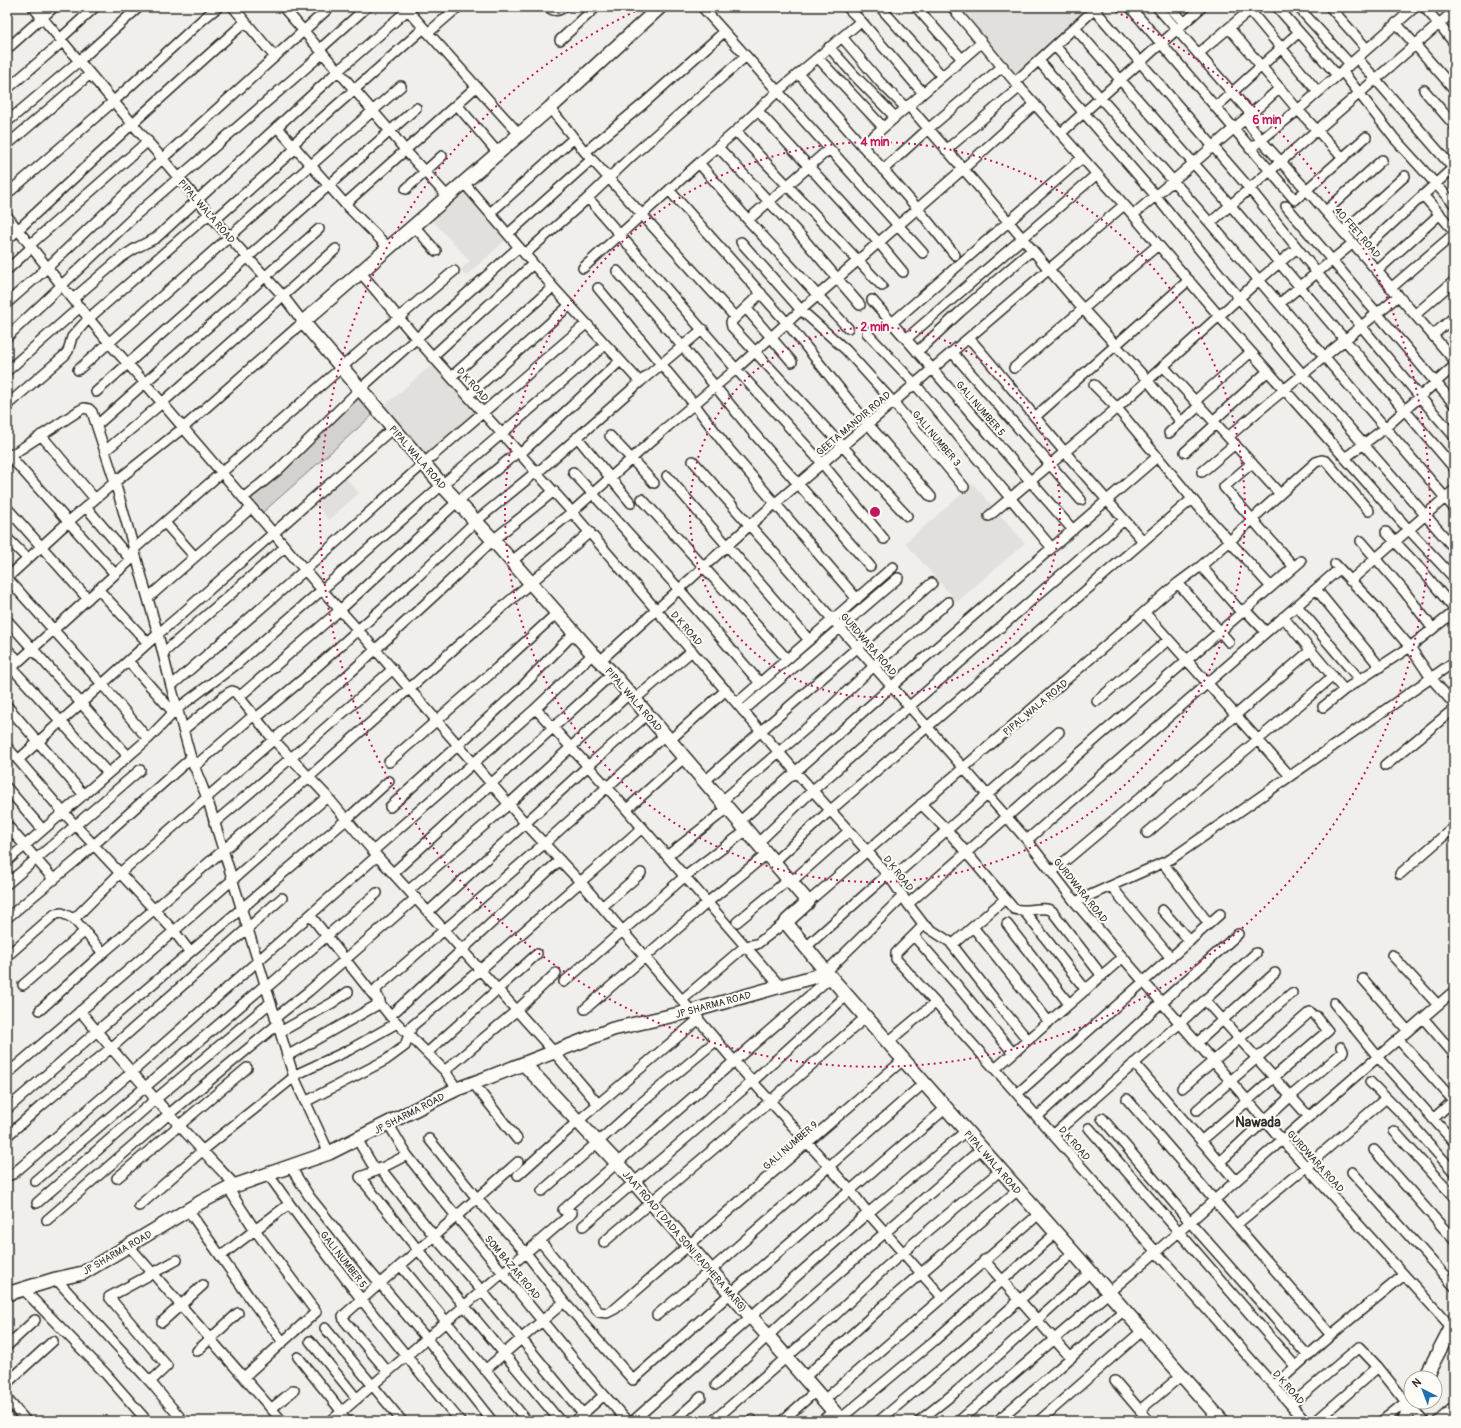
<svg xmlns="http://www.w3.org/2000/svg" width="1461" height="1428" viewBox="0 0 1461 1428" font-family="Pangolin,sans-serif">
  <rect width="100%" height="100%" fill="#f0efeb"/>
  <filter id="ink" filterUnits="userSpaceOnUse"><feTurbulence type="fractalNoise" baseFrequency=".025" numOctaves="2"/><feDisplacementMap in="SourceGraphic" scale="8" xChannelSelector="R" yChannelSelector="G"/><feConvolveMatrix kernelMatrix="1 2 1 2 8 2 1 2 1" color-interpolation-filters="sRGB"/></filter>
  <g filter="url(#ink)">
    <!-- built -->
    <path fill="#e1e0dc" d="M955 7H1091L1014 76Z
      M465 186 510 236 466 276 460 270 470 261 430 218Z
      M436 361 480 411 427 457 383 407Z
      M345 477 359 493 329 520 315 504Z
      M973 484 1025 543 957 602 905 543Z"/>
    <!-- pitch -->
    <path fill="#d3d2cf" stroke="#7f7e7d" d="M360 397 375 413 262 513 247 497Z"/>
    <g fill="none" stroke-linecap="round" stroke-linejoin="round">
      <!-- street casing -->
      <g stroke="#2b2b2b" stroke-width="12">
        <path id="street" d="M233 7 275 57
          M283 7 390 131 405 150 448 197
          M405 7 520 135
          M548 7C554 12 559 11 564 7
          M702 7 923 253
          M847 7 861 21 923 93
          M880 7 942 76
          M916 7 962 59
          M952 7 1015 82 1127 208 1219 316 1408 529 1454 578
          M1130 7 1295 200 1366 137
          M1157 7 1251 114
          M1170 7 1184 23
          M1247 7 1318 92
          M1277 7 1337 75
          M1298 7 1350 64
          M1330 7 1367 49
          M1424 7 1439 24 1454 43
          M1095 10 1250 189 1318 274 1420 397 1454 436
          M1396 23 1454 89
          M1075 28 1231 206 1454 468
          M1229 28 1298 110 1343 158
          M428 33 458 7
          M842 37 880 82 906 108
          M60 39 95 7
          M560 40 596 7
          M1055 46 1210 223 1454 11
          M829 47 855 76 895 117
          M7 49 54 7
          M320 49 367 7
          M1198 54 1250 10
          M818 58 883 127
          M1357 58 1453 168
          M1039 61 1155 195 1284 353 1454 548
          M1342 71 1394 138 1454 204
          M799 74 918 209 955 255
          M1015 82 1097 7
          M7 89 62 42
          M1424 90 1454 125
          M457 105 498 153
          M908 105 978 186 1074 299 1148 381 1181 422
          M1216 107 1299 32
          M550 108 585 152 642 105 724 32
          M758 111 879 243 903 272
          M1245 119 1261 140 1313 197 1454 360
          M7 122 79 61 139 7
          M736 131 882 286
          M1061 133 1202 7
          M293 144 424 28
          M7 145 90 74
          M862 146 982 42
          M718 147 801 236 860 305
          M1250 149 1298 110 1415 7
          M946 150 1020 87
          M585 152 735 317
          M699 163 748 220 848 328
          M883 170 928 129 1003 66
          M464 183 553 287 640 382
          M406 189 442 156
          M669 190 787 323 868 424 931 497
          M7 194 114 101 202 20 218 7
          M1423 195 1454 231
          M588 198 736 369 822 463 884 539
          M345 204 277 127 339 70 411 7
          M1286 206 1454 404
          M1326 211 1382 160
          M490 213 574 138
          M1133 215 1245 119 1280 88
          M7 216 62 286 110 344 145 383 322 590 375 649 526 824 584 886 734 1061 851 1191 868 1213 942 1297
          M215 220 296 148
          M748 220 829 149
          M1210 223 1454 508
          M414 226 436 251
          M1343 232 1405 176
          M508 234 592 159
          M7 240 133 123 245 22
          M741 242 801 310 846 350 893 402 964 487
          M389 248 345 204 476 87
          M1361 252 1454 167
          M525 254 588 198 633 155 746 56
          M583 268 699 163 736 131 778 91 861 21
          M7 270 32 247V243L148 141
          M617 271 683 347 750 429 870 566
          M1377 271 1440 214
          M361 273 416 338 572 512 795 771 867 851 891 879 908 904 924 925 896 953V959L995 1069 1305 1421
          M598 288 694 404 726 446 857 599
          M1391 288 1454 234
          M761 293 731 322 732 327 907 516
          M73 299 122 257 136 248 156 238 277 127
          M872 300 1073 530
          M7 303 48 267 163 158 330 7
          M1279 304 1353 243
          M746 308 792 362
          M1415 315 1454 281
          M892 323 1082 158
          M867 333 915 384 1052 548
          M1433 335 1454 317
          M7 337 138 213 323 53
          M969 338C992 364 1013 390 1035 417 1070 459 1107 500 1143 541
          M906 339 1097 174
          M917 352 960 312 1032 250
          M952 352 1081 500
          M433 356 533 264
          M1163 366 1280 494
          M1014 368 1158 245
          M78 370 401 86
          M7 371 80 307
          M451 377 553 287
          M1094 385 1117 408 1204 513 1271 587
          M96 392 416 108
          M468 396 570 305
          M1195 401 1251 352
          M7 405 65 355 68 351 72 337 89 318 209 214
          M1035 417 1189 280
          M1213 421 1268 371
          M97 425 319 229
          M1169 433 1199 406
          M41 435 95 499
          M610 436 654 483
          M577 437 631 503
          M1228 437 1256 413 1398 296
          M105 451 162 403 336 249
          M1185 452 1216 424
          M7 453 115 574
          M520 454 620 361
          M7 458 80 410 84 408 89 409 92 412 115 482 158 634 171 686
          M1345 458 1385 428 1454 366
          M693 461 1027 840 1075 902 1156 996 1282 1140 1454 1330
          M1252 463 1224 487 1294 567
          M573 472 679 589 760 683
          M1202 472 1235 444
          M537 473 640 382 703 329
          M667 476 809 640
          M243 498 278 470 360 389 519 247
          M642 499 787 659
          M86 507 131 560
          M7 508 88 599
          M989 516 1117 408 1259 280 1297 248
          M165 523 195 557
          M1386 532 1426 575 1454 609
          M7 538 27 558
          M1361 541 1404 591 1433 629
          M133 550 397 319 454 271
          M512 561 572 512 667 427 736 369 801 310 963 169 1035 104
          M1335 564 1376 607 1410 647 1431 678 1454 704
          M1201 566 1241 612
          M7 578 68 522 115 482 183 428 303 322 283 296 229 237 33 7
          M7 578 102 684 148 739
          M1350 581 1454 490
          M1178 583 1229 642
          M98 589 148 643
          M1316 589 1380 667
          M148 598 251 508
          M1297 606 1360 680
          M1244 609 1266 632
          M1145 613 1290 776
          M1283 617 1344 690
          M7 620 128 756
          M7 649 19 661
          M163 653 285 547
          M128 661 174 713
          M600 661 750 525 1124 205
          M12 668 108 773
          M7 672 135 556
          M239 697 340 610 458 501 518 452
          M635 699 692 651
          M1097 701 1168 640
          M737 703 893 567
          M7 706 84 795
          M1323 707 1344 690 1410 647 1454 612
          M536 709 607 787 780 986
          M743 711 898 578
          M256 718 302 680 416 578 476 521 536 472
          M183 730 228 693 232 691 235 692 273 739 325 794 377 856 428 912 554 1052 598 1104
          M670 740 726 690
          M7 747 63 812 174 931 190 952
          M18 760 158 634 185 611 393 428
          M389 762 497 668 557 613
          M1385 766 1454 709
          M194 767 254 715
          M705 781 761 731 932 583
          M7 788 43 830
          M722 801 823 714 874 666 948 602
          M921 804 947 830 1014 909C1025 913 1044 905 1052 911L1102 976
          M390 807 520 689 574 633
          M627 809 685 757
          M739 822 892 686 1157 457
          M214 823 291 758 393 669
          M7 825 54 880
          M1147 833C1209 780 1272 729 1333 676
          M1027 840 1339 569
          M758 843 813 790 1124 520
          M373 851 533 711 593 654
          M667 856 728 808
          M7 861 148 739 177 709 237 664 442 485 605 345
          M774 862 825 815 1192 499
          M1163 863 1209 924
          M1052 872 1127 809 1311 650
          M393 873 613 673
          M1400 874 1454 827
          M891 879 1059 732
          M791 882 849 831
          M7 884 140 770
          M1111 886 1171 958
          M409 890 509 804 630 693
          M808 902 1178 583 1201 566 1230 541 1260 512 1316 462 1322 460 1326 461 1369 511
          M1075 902 1171 859 1454 662
          M908 904 1043 785 1301 561
          M602 907 641 873
          M1162 910 1190 941
          M1024 911 1086 990
          M428 912 588 766 648 714
          M310 915 390 1016 446 1072
          M7 918 78 859 191 758
          M74 919 103 953
          M737 922 789 879
          M1007 924 1069 1004
          M924 925 950 942 998 1004 1028 1040
          M973 927 1049 1022
          M914 936 956 984 1013 1053
          M952 945 1005 899
          M806 947 887 875
          M1392 955 1438 1005
          M7 956 55 914 62 913 74 919 120 873 339 683 436 594 493 540 554 491
          M826 972 903 896
          M1363 979 1408 1031
          M564 982 683 878 747 830
          M23 985 85 931
          M265 989 377 893
          M682 1000 743 948 746 946 757 944 787 921
          M1205 1000 1309 1117
          M1334 1003 1378 1057 1454 1142
          M585 1009 708 902 767 854
          M40 1010 103 953 309 777 471 634 590 532
          M80 1011C129 1070 181 1129 235 1185
          M390 1016 560 860
          M275 1018 309 991 416 898
          M1423 1018 1454 1054
          M280 1032 332 1003 348 992
          M1398 1039 1454 1101
          M888 1042 935 1003
          M1197 1043 1275 973
          M427 1053 537 954
          M287 1056 377 1005 380 1001 376 993 377 988 545 843 665 735
          M1134 1063 1236 1181
          M995 1069 1123 957
          M7 1074 174 931 327 797
          M293 1076 349 1050 397 1023
          M1370 1082 1407 1119 1454 1172
          M473 1083 517 1139
          M1182 1088 1292 993
          M457 1089 447 1074V1069L516 1011 556 973
          M1017 1094 1220 914
          M1127 1099 1331 1335
          M305 1102 386 1060 405 1046 412 1026 480 970 642 828
          M7 1109 97 1031 346 820 389 781
          M1197 1110 1310 1012
          M1037 1117 1162 1002 1238 934
          M1102 1118 1190 1222 1308 1356
          M1433 1119 1454 1100
          M388 1123 407 1155 429 1183 590 1379 627 1421
          M1089 1128 1295 1366
          M1394 1131 1454 1197
          M1053 1135 1180 1023 1256 953
          M7 1136 41 1106 111 1048 282 898
          M357 1139 376 1171
          M429 1139 479 1201 526 1253 564 1302 633 1380 731 1293 946 1108
          M1201 1141C1244 1105 1284 1067 1328 1031L1316 1016
          M1374 1150 1454 1240
          M329 1153 294 1077 207 798 191 758 171 686 305 570 423 464 586 324
          M407 1155 376 1171 360 1177 418 1250 560 1421
          M1220 1162 1291 1096 1342 1053 1343 1051 1341 1047
          M290 1166 309 1196 361 1261 427 1339 492 1421
          M380 1168 434 1236 482 1291 583 1414
          M1352 1172 1454 1286
          M7 1173 10 1175 13 1174 132 1072 377 856
          M268 1174C328 1259 393 1341 460 1421
          M518 1175 578 1121 699 1019
          M117 1178 247 1068
          M35 1181 265 985
          M228 1188 255 1230 316 1312 244 1377
          M542 1191 598 1142 640 1104 717 1040
          M37 1203 156 1099 270 1003
          M139 1206 202 1151 294 1077
          M188 1210 252 1301 283 1342
          M563 1210 831 977
          M47 1220 169 1114 278 1024
          M1236 1225 1307 1166 1385 1099
          M583 1226 753 1081 847 995
          M540 1241 599 1312 607 1313 615 1309 903 1060
          M604 1242 769 1102 866 1017
          M129 1246 282 1421
          M221 1256 289 1204
          M984 1260 1071 1358
          M401 1266 527 1421
          M56 1279 153 1385 183 1421
          M23 1289 105 1373 147 1421
          M657 1315 711 1270 924 1083
          M162 1322 203 1285
          M325 1328 402 1421
          M310 1341 357 1399
          M7 1346 35 1320
          M197 1351 238 1313
          M298 1357 342 1412
          M485 1370 564 1302
          M388 1372 344 1320 343 1316 518 1162
          M804 1378 884 1305 1018 1190
          M1115 1381 1149 1421
          M150 1382 167 1366 109 1297 177 1260
          M7 1383 53 1341
          M716 1385 786 1319 981 1149
          M1274 1386 1331 1335 1404 1275
          M7 1399 26 1421
          M824 1400 1039 1214
          M1291 1405 1359 1347 1378 1367 1406 1402 1424 1421
          M271 1409 294 1390
          M1140 1410 1182 1375
          M340 1414 347 1421
          M840 1419 935 1340 1056 1233
          M331 1421 572 1213
          M575 1421 604 1395
          M633 1421 861 1219 966 1131
          M674 1421 701 1397
          M713 1421 833 1317 884 1269 922 1236 1001 1170
          M751 1421 752 1420
          M782 1421 816 1391
          M822 1421 833 1411
          M879 1421 954 1358 1073 1253
          M919 1421 957 1391 996 1357 1090 1272
          M959 1421 1156 1252 1282 1140 1454 991
          M997 1421 1058 1369 1124 1310
          M1039 1421 1142 1331
          M1316 1421 1378 1367
          M1382 1421 1406 1402
          M1438 1421 1454 1407"/>
      </g>
      <!-- secondary casing -->
      <g stroke="#2b2b2b" stroke-width="16">
        <path id="secondary" d="M660 7 550 108 303 322 442 485 493 540 593 654 611 672 808 902 787 921V924L827 973 1222 1421
          M524 1064 617 1163 842 1421
          M7 1294 56 1279 83 1273 201 1202 228 1188 329 1153 422 1106 457 1089 479 1081 613 1029 692 1011 827 973
          M1425 1378 1454 1322
          M1404 1421 1413 1402"/>
      </g>
      <!-- street -->
      <use href="#street" stroke="#fdfcf7" stroke-width="9"/>
      <!-- secondary -->
      <use href="#secondary" stroke="#fdfcf7" stroke-width="13"/>
    </g>
  </g>
  <!-- distance rings -->
  <g fill="none" stroke="#c2185b" stroke-width="2" stroke-dasharray="2 4">
    <circle cx="875" cy="512" r="185"/>
    <circle cx="875" cy="512" r="370"/>
    <path d="M1110 9A555 555 0 1 1 640 9"/>
  </g>
  <g text-anchor="middle" stroke-width="4" stroke-linejoin="round" paint-order="stroke">
    <!-- street labels -->
    <g font-size="10" fill="#2b2b2b" stroke="#fdfcf7">
      <text transform="translate(207 211) rotate(49)" y="4">PIPAL WALA ROAD</text>
      <text transform="translate(1358 232) rotate(49)" y="4">40 FEET ROAD</text>
      <text transform="translate(473 384) rotate(48)" y="4">D K ROAD</text>
      <text transform="translate(981 408) rotate(49)" y="4">GALI NUMBER 5</text>
      <text transform="translate(853 423) rotate(-40)" y="4">GEETA MANDIR ROAD</text>
      <text transform="translate(937 438) rotate(50)" y="4">GALI NUMBER 3</text>
      <text transform="translate(418 457) rotate(49)" y="4">PIPAL WALA ROAD</text>
      <text transform="translate(687 628) rotate(49)" y="4">D K ROAD</text>
      <text transform="translate(869 644) rotate(49)" y="4">GURDWARA ROAD</text>
      <text transform="translate(634 699) rotate(49)" y="4">PIPAL WALA ROAD</text>
      <text transform="translate(1035 707) rotate(-40)" y="4">PIPAL WALA ROAD</text>
      <text transform="translate(899 873) rotate(52)" y="4">D K ROAD</text>
      <text transform="translate(1081 890) rotate(51)" y="4">GURDWARA ROAD</text>
      <text transform="translate(713 1004) rotate(-15)" y="4">JP SHARMA ROAD</text>
      <text transform="translate(409 1113) rotate(-27)" y="4">JP SHARMA ROAD</text>
      <text transform="translate(1075 1143) rotate(49)" y="4">D K ROAD</text>
      <text transform="translate(790 1145) rotate(-41)" y="4">GALI NUMBER 9</text>
      <text transform="translate(1316 1161) rotate(48)" y="4">GURDWARA ROAD</text>
      <text transform="translate(993 1162) rotate(49)" y="4">PIPAL WALA ROAD</text>
      <text transform="translate(685 1241) rotate(49)" y="4">JAAT ROAD ( DADA SONI RADHERA MARG)</text>
      <text transform="translate(117 1252) rotate(-30)" y="4">JP SHARMA ROAD</text>
      <text transform="translate(344 1259) rotate(52)" y="4">GALI NUMBER 5</text>
      <text transform="translate(513 1267) rotate(50)" y="4">SOM BAZAR ROAD</text>
      <text transform="translate(1289 1387) rotate(49)" y="4">D K ROAD</text>
    </g>
    <!-- district labels -->
    <g font-size="14" font-weight="bold" fill="#2b2b2b" stroke="#fdfcf7">
      <text x="1258" y="1127">Nawada</text>
    </g>
  </g>
  <circle cx="875" cy="512" r="6" fill="#c2185b" stroke="#fdfcf7" stroke-width="2"/>
  <g font-size="12" text-anchor="middle" font-weight="bold" fill="#c2185b" stroke="#fdfcf7" stroke-width="4" stroke-linejoin="round" paint-order="stroke">
    <text x="1267" y="124">6 min</text>
    <text x="875" y="146">4 min</text>
    <text x="875" y="331">2 min</text>
  </g>
  <!-- margin -->
  <rect width="1461" height="1428" fill="none" stroke="#fdfcf7" stroke-width="24"/>
  <rect x="12" y="12" width="1437" height="1404" fill="none" stroke="#2b2b2b" stroke-width="1.5" filter="url(#ink)"/>
  <!-- north arrow -->
  <g transform="translate(1423 1390) rotate(318)"><circle r="19" fill="#fdfcf7" stroke="#a9a8a5"/>
  <path d="M0-3L7 15L0 10L-7 15Z" fill="#1f6fb2"/>
  <text y="-6" font-size="11" font-weight="bold" text-anchor="middle" fill="#2b2b2b">N</text>
  </g>
</svg>
